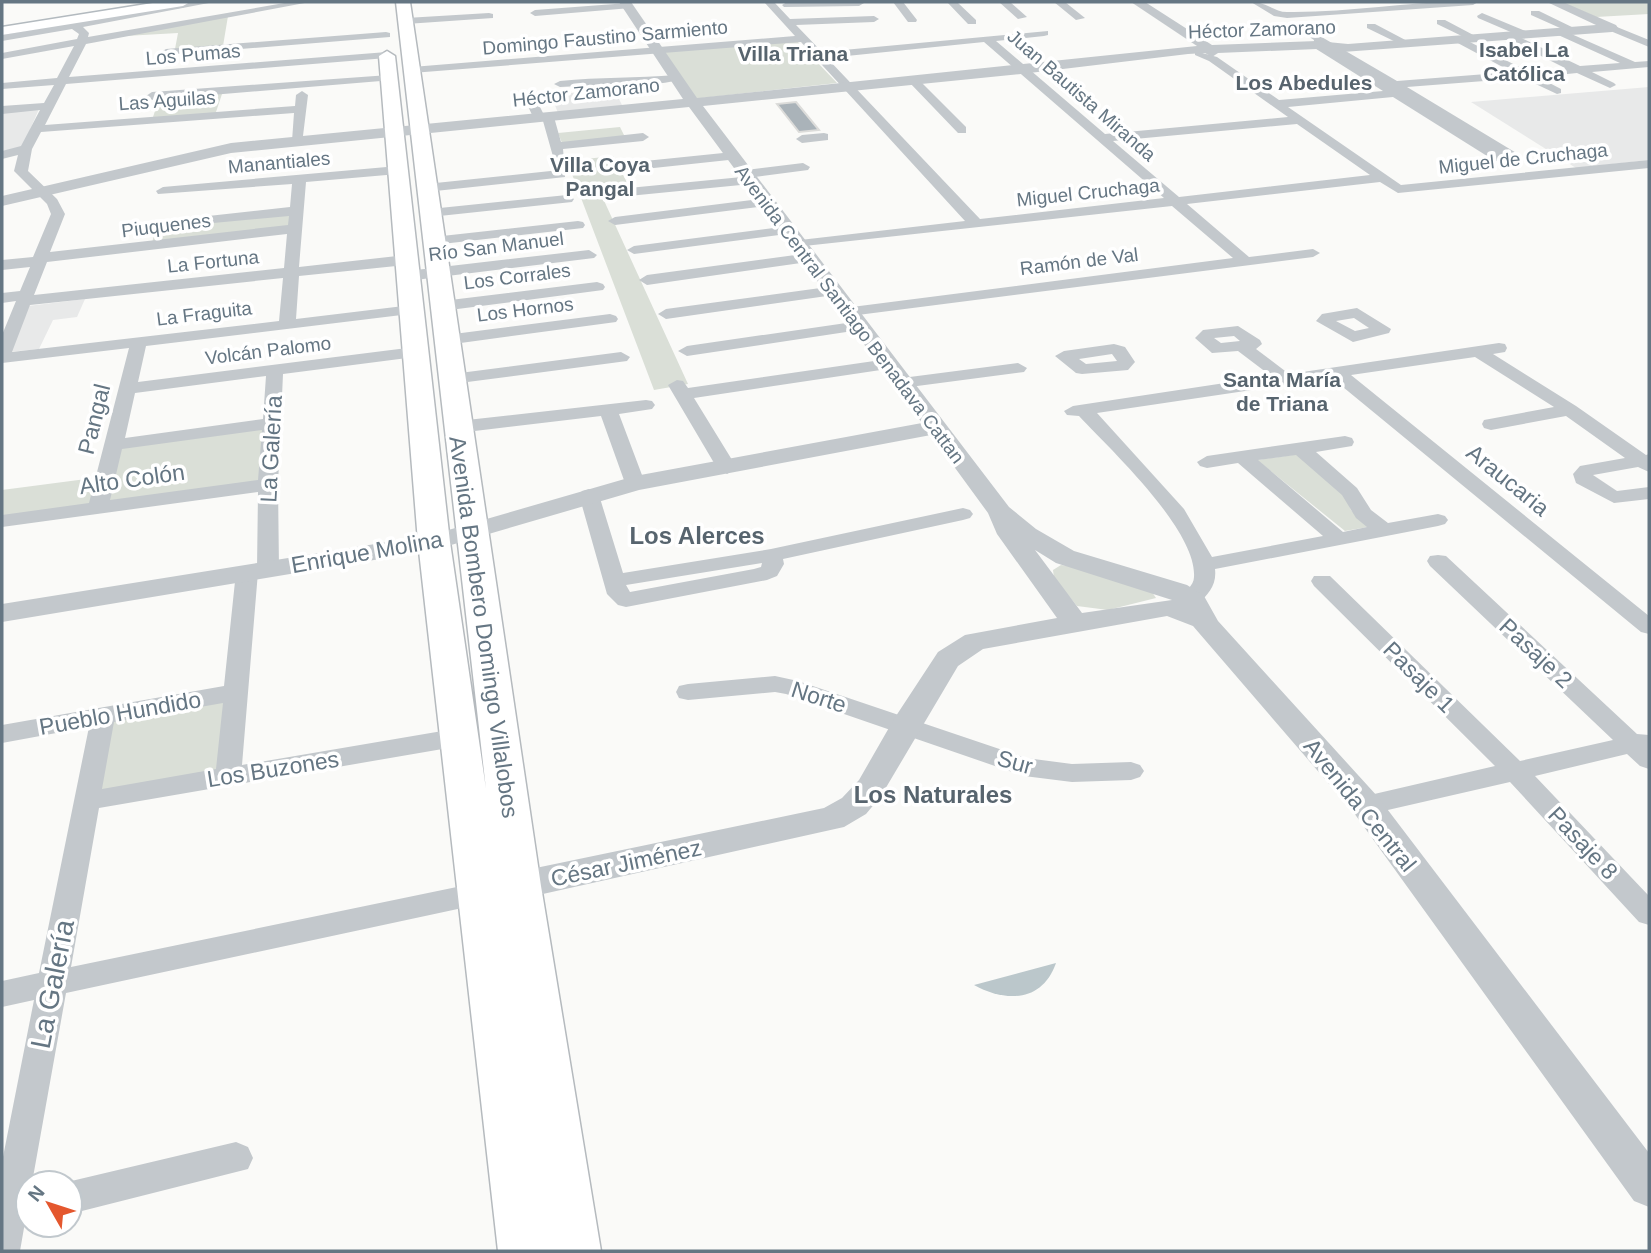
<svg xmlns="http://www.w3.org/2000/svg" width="1651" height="1253" viewBox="0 0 1651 1253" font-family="Arial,sans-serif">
  <rect width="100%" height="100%" fill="#fafaf8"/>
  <!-- built -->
  <path fill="#e8e9e9" d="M1649 87V160L1576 168 1471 102Z
    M614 89 623 107 558 113 551 95Z
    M39 109 22 148 2 153V112Z
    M85 299 77 317 53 320 39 349 8 352 28 306Z"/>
  <!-- green -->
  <path fill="#dadfd7" d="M1561 2H1649V14L1596 17Z
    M228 16 223 46 175 49 178 33 108 37Z
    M797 41 837 83 693 99 654 52Z
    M223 91 215 115 152 120 160 96Z
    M620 127 625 137 562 143 558 133Z
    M613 156 631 190 601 194 688 384 654 390 567 161Z
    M292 213 290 228 152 243 156 227Z
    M267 427 262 482 2 518V490L109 476 116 447Z
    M1299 454 1343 492 1351 510 1368 527 1345 531 1257 460Z
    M1061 565 1077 567 1152 592 1156 598 1108 610 1077 606 1054 578 1053 570Z
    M229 697 222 773 95 794 110 718Z"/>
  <!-- water -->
  <path fill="#bbc7cb" d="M1056 963C1042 1003 1005 1002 974 985Z"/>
  <!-- building -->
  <path fill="#aab3b9" stroke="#dcdcda" stroke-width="2" d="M796 102 819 130 799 132 777 104Z"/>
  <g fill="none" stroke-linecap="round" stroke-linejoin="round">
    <!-- secondary casing -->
    <g stroke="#b3babf" stroke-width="3">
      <path id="secondary" d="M159 2H190L183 6 2 35V27Z"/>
    </g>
    <!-- primary casing -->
    <g stroke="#b5babe" stroke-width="3">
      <path id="primary" d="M396 2H410L541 886 601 1251H498L418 542 379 56 387 51 395 56 450 542 486 789Z"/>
    </g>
    <!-- minor -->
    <path fill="#c3c8cc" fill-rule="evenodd" d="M194 2H214L83 27 89 33 88 37 290 2H310L86 44 69 77 387 52 392 55 387 58 66 84 45 125 295 106 296 95 302 91 308 95 302 144H294L292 141 294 113 41 132 32 149 28 171 57 199 65 214 50 252 288 225 289 216 149 229 147 226 149 223 154 222 290 207 292 184 158 194 156 191 163 187 398 166 405 170 398 174 306 182 299 267 406 255 414 260 406 265 299 276 296 319 412 305 420 310 418 313 146 346 138 382 415 347 424 352 415 357 283 374 278 485 279 569 276 574H260L257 569 258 492 2 527V515L89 503 129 348 2 363V335L16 301 2 303V293L20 291 30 267 2 270V260L33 257 51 214 47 204 14 171 18 155 2 159V151L21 146 40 110 2 114V106L44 103 54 85 2 89V83L57 78 74 46 2 59V53L77 39 79 34 72 29 2 41V35ZM287 234 284 268 34 295 47 262ZM283 278 279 321 12 352 30 305ZM266 376 263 419 125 438 135 393ZM262 430 258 480 110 500 122 449Z
      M764 2H774L790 19 874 16 879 19 874 22 796 25 822 52 1048 31V35L1044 36 996 41 1105 134 1288 117 1209 61 1195 55V51L1217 57 1279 100 1383 91 1313 47 1314 40 1291 25 1296 22 1397 81 1512 72 1454 41V37L1458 36 1527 71 1565 68 1503 37V33H1511L1580 66 1620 63 1556 34V30L1560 29 1635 62 1649 61V67L1592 72 1614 83 1616 85 1610 88 1577 73 1538 77 1561 89V93L1557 94 1523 78 1407 87 1518 154V160L1495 161 1393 97 1288 107 1401 185 1649 160V168L1398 193 1380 182 1187 204 1249 257 1313 249 1320 253 1313 257 850 316 844 314 842 311 844 308 1233 258 1172 206 795 247 793 244 800 240 965 221 801 42 412 73 406 70 412 67 795 36ZM984 42 1164 198 980 219 827 58ZM1297 124 1370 175 1179 197 1113 141Z
      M787 2H863L864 3 859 6 784 7 782 5Z
      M893 2H903L917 20 916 22H908Z
      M947 2H957L976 20V24H968Z
      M999 2H1010L1027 17 1018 19Z
      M1054 2H1065L1085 18 1076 20Z
      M1251 2C1265 1 1274 12 1287 12 1350 13 1414 0 1478 2L1473 5 1287 18 1274 16Z
      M628 3 631 4V8L535 16 530 13 535 10Z
      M1531 11H1539L1578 30 1569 32 1531 15Z
      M489 13 493 14V18L406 24 401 21 406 18Z
      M1482 13 1528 32 1529 34 1520 36 1478 18 1477 16Z
      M1437 20H1445L1479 38 1470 40 1437 24Z
      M1367 24H1375L1411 43 1402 45 1367 28Z
      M1612 25 1649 40V47L1608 30 1607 28Z
      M386 32 390 33V37L166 55 161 52 166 49Z
      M389 75 393 76V80L152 100 146 96 152 92Z
      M676 75 680 76V80C640 89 600 84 560 87L554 84 560 81C599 77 637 78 676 75Z
      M909 78H917L966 127V133H958L909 82Z
      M535 91 541 94 536 99 544 115 548 113 554 117 561 142 643 133 649 137 643 141 563 149 564 160H554L543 121H535L524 98Z
      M824 133 828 134V140L802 143 796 139 802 135Z
      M733 152 738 153V159L635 170 628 166 635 162Z
      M803 163 810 167 808 170 755 177 758 180 751 184 608 198 601 194 608 190 742 177 739 174 746 170Z
      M560 170 565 171V177L426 192 419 188 426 184Z
      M567 195 574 199 572 202 430 217 423 213 430 209Z
      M768 198 773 199V205L615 225 608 221 615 217Z
      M578 221 583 222 585 225 583 228 433 245 426 241 433 237Z
      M789 226 794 227 796 230 794 233 634 254 627 250 634 246Z
      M589 250 597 255 594 258 407 281 399 276 407 271Z
      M810 253 815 255 818 258 815 261 647 285 639 280 647 275Z
      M597 282 603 284 605 287 603 290 442 311 434 306 442 301Z
      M835 286 843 291 841 294 666 319 658 314 666 309Z
      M1357 308 1391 329 1389 333 1353 342 1316 321 1322 314ZM1354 318 1369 328 1355 331 1336 321Z
      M610 314 616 316 618 319 616 322 446 345 438 340 446 335Z
      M860 321 866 323 868 326 866 329 687 356 678 351 687 346Z
      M1238 326 1260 340 1262 344 1256 349 1289 374 1499 343 1505 344 1507 348 1505 352 1493 354 1576 406 1646 455 1649 454V472L1638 467 1593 475 1617 491 1649 487V499L1614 503 1576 483 1573 474 1580 466 1625 458 1566 416 1491 430 1484 428 1482 424 1484 420 1554 407 1475 357 1351 375 1649 616V634L1641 632 1332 378 1097 413 1184 509 1212 557 1323 536 1238 463 1207 468 1200 466 1197 462 1207 456 1345 436 1352 438 1354 442 1352 446 1316 452 1357 488 1371 510 1388 523 1438 514 1445 516 1448 520 1445 524 1438 526 1215 569C1217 585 1208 594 1198 604H1182L1179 599C1184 592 1194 586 1194 577 1197 530 1110 449 1079 416L1067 415 1064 411 1073 406 1271 376 1238 351 1212 353 1195 338 1203 330ZM1234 336 1240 341 1221 343 1214 338ZM1296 455 1342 495 1356 518 1367 527 1343 532 1258 460Z
      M1114 344 1125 347 1135 362 1128 370 1082 374 1076 373 1055 356 1064 351ZM1112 354 1117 361 1086 364 1079 359Z
      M621 352 630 357 627 361 452 384 443 379 452 374Z
      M888 359 894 360 897 364 894 368 694 398 737 468 727 474 717 468 668 385 677 380 683 381 688 388Z
      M1018 363 1027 368 1024 372 902 388 893 383 902 378Z
      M646 400 652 401 655 405 652 409 619 414 645 483 642 487H628L625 483 601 416 458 433 449 427 458 421Z
      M589 489 596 491 599 495 623 573 771 549 963 508 970 510 973 514 970 518 963 520 783 559 784 564 777 576 767 580 626 607 618 605 607 594 579 495 582 491ZM762 563 761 567 754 569 630 592 626 585Z
      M1438 555 1446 556 1637 734 1649 735V769L1640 766 1627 754 1535 776 1649 896V925L1639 922 1510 782 1366 815 1357 812 1353 805 1357 798 1495 766 1314 586 1311 581 1314 576H1330L1520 761 1613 740 1430 566 1427 561 1430 556Z
      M247 566 255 567 258 572 242 765 460 728 469 731 473 737 469 743 460 746 99 808 71 967 481 882 491 885 495 893 491 901 481 904 66 993 32 1183H28V1205L20 1251H2V1162L34 1000 2 1007V981L39 973 89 727 2 743V725L224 686 236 572 239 567ZM223 703 216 769 102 789 114 722Z
      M775 676 798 681 1026 758 1072 764 1131 762 1140 765 1144 771 1140 777 1131 780 1072 782 1024 776 786 694 775 692 688 700 679 698 676 692 679 686 688 684Z
      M236 1142 248 1147 253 1158 248 1169 70 1214V1183H63Z"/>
    <!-- tertiary -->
    <path fill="#c3c8cc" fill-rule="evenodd" d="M619 2H631L697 98 1197 46 1131 2H1145L1212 45 1317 41 1348 44 1596 25 1547 2H1563L1616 25 1618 28 1612 32 1329 53 1317 49 1218 53 1212 57 1205 53 1188 54 1021 74 703 106 1009 507 1036 529 1074 551 1187 585 1204 596 1218 621 1378 797 1649 1153V1207L1634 1201 1354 813 1193 626 1167 616 983 649 958 666 881 796 866 814 844 827 502 903 490 899 485 889 490 879 502 875 824 808 842 798 859 780 894 719 938 652 965 635 1057 618 997 534 988 513 931 435 639 490 434 550 2 622V604L431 535 635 476 922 423 689 107 231 153 2 206V196L231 143 683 99ZM1035 550 1056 563 1172 600 1082 613Z"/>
    <!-- secondary -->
    <use href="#secondary" fill="#fff" fill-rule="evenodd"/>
    <!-- primary -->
    <use href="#primary" fill="#fff" fill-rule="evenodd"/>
  </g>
  <g text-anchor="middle" stroke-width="7" stroke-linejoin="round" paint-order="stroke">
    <!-- far-street labels -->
    <g font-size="19" fill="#657683" stroke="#fff">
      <text transform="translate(1262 29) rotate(-2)" y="7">Héctor Zamorano</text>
      <text transform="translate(605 37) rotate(-5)" y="7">Domingo Faustino Sarmiento</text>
      <text transform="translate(193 54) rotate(-5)" y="7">Los Pumas</text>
      <text transform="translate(586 92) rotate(-6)" y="7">Héctor Zamorano</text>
      <text transform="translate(1082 95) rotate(41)" y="7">Juan Bautista Miranda</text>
      <text transform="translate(167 100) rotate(-4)" y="7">Las Aguilas</text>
      <text transform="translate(1523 158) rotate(-6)" y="7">Miguel de Cruchaga</text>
      <text transform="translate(279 162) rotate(-5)" y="7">Manantiales</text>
      <text transform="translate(1088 192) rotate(-6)" y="7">Miguel Cruchaga</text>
      <text transform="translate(166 225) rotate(-7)" y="7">Piuquenes</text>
      <text transform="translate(496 246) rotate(-7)" y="7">Río San Manuel</text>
      <text transform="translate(213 261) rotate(-6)" y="7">La Fortuna</text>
      <text transform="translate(1079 261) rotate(-7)" y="7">Ramón de Val</text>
      <text transform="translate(517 276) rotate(-7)" y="7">Los Corrales</text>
      <text transform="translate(525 309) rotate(-7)" y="7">Los Hornos</text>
      <text transform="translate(204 313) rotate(-7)" y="7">La Fraguita</text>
      <text transform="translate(850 314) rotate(53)" y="7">Avenida Central Santiago Benadava Cattan</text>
      <text transform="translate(268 350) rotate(-7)" y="7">Volcán Palomo</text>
    </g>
    <!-- far-neighbourhood labels -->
    <g font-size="21" font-weight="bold" fill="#57646e" stroke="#fff">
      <text x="1524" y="57">Isabel La<tspan x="1524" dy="24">Católica</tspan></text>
      <text x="793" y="61">Villa Triana</text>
      <text x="1304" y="90">Los Abedules</text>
      <text x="600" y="172">Villa Coya<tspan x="600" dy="24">Pangal</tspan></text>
      <text x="1282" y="387">Santa María<tspan x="1282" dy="24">de Triana</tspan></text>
    </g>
    <!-- street labels -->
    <g font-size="23" fill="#657683" stroke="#fff">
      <text transform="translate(94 419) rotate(-76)" y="8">Pangal</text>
      <text transform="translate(271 449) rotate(-87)" y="8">La Galería</text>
      <text transform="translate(132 479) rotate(-8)" y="8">Alto Colón</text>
      <text transform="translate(1508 480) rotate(39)" y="8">Araucaria</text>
      <text transform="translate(367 552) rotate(-10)" y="8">Enrique Molina</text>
      <text transform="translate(484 627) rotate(82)" y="8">Avenida Bombero Domingo Villalobos</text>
      <text transform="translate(1536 653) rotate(43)" y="8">Pasaje 2</text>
      <text transform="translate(1419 677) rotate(45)" y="8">Pasaje 1</text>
      <text transform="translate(819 697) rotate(18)" y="8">Norte</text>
      <text transform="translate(120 713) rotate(-10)" y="8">Pueblo Hundido</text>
      <text transform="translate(1015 762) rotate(15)" y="8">Sur</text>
      <text transform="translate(273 769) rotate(-9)" y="8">Los Buzones</text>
      <text transform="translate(1360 805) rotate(51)" y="8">Avenida Central</text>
      <text transform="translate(1583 843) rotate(47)" y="8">Pasaje 8</text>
      <text transform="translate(626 863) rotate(-12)" y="8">César Jiménez</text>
    </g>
    <!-- neighbourhood labels -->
    <g font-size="24" font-weight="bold" fill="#57646e" stroke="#fff">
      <text x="697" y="544">Los Alerces</text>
      <text x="933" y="803">Los Naturales</text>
    </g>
    <!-- near-street labels -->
    <g font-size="28" fill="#657683" stroke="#fff">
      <text transform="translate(52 984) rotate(-79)" y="10">La Galería</text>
    </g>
  </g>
  <!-- border -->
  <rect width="1651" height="1253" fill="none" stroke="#657683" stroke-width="7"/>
  <!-- north arrow -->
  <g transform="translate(49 1204) rotate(309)"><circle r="33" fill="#ffffff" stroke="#c1c8cd" stroke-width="2"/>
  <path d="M0-5L12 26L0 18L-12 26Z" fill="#e4572e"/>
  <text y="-10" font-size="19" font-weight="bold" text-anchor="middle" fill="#657683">N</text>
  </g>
</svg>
